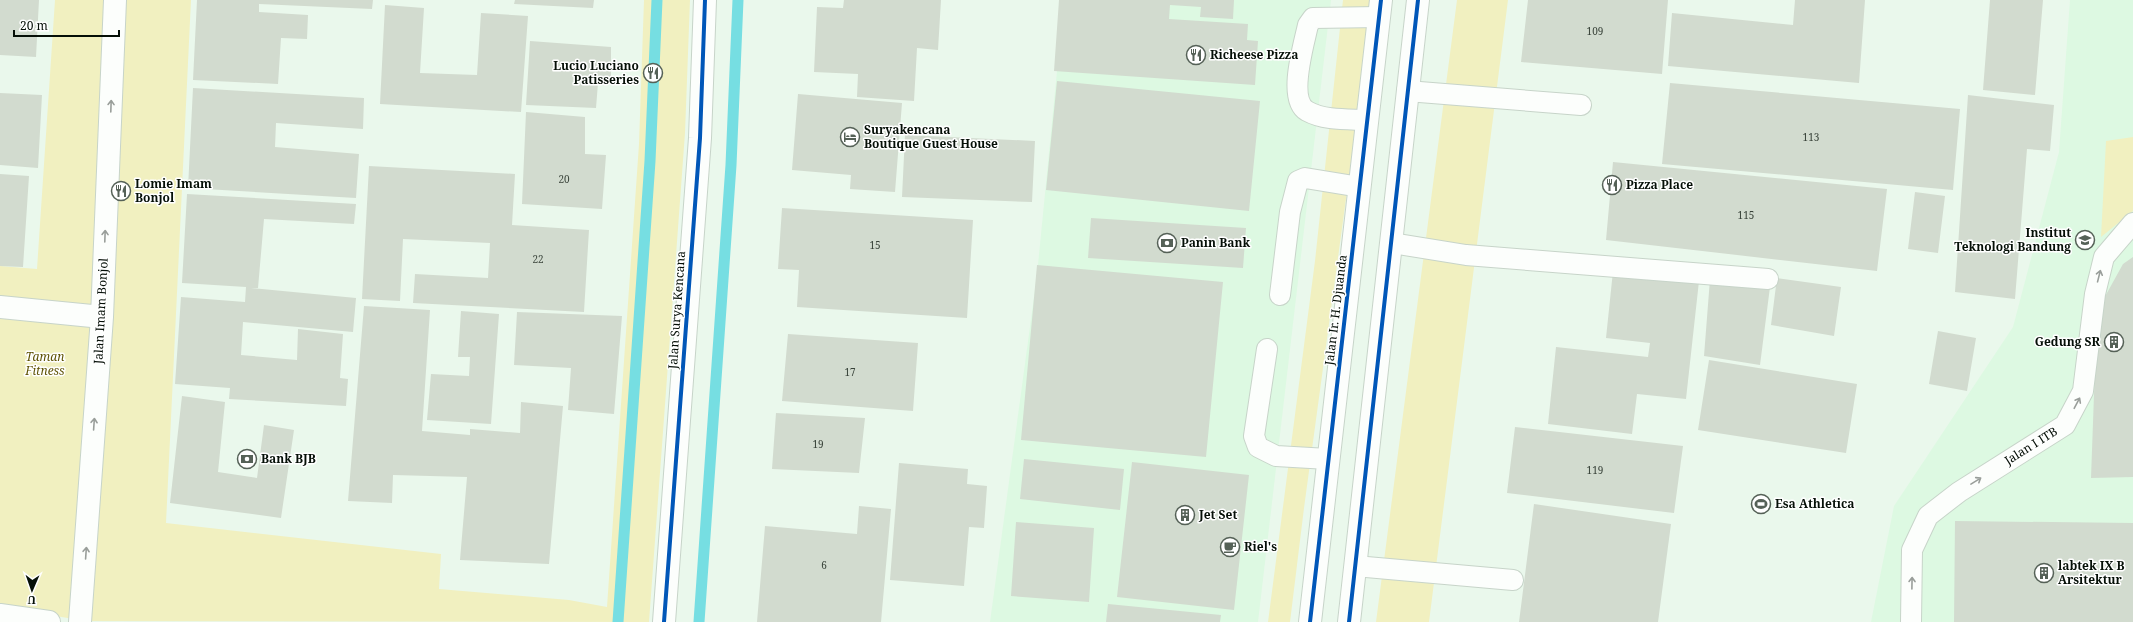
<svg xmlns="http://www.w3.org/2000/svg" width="2133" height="622" viewBox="0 0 2133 622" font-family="'Noto Serif',serif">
  <rect width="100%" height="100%" fill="#eaf8ec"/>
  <!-- built -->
  <path fill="#ddf9e2" d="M1064 0H1331L1258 622H990L1037 275Z
    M2070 0H2133V622H1871L1894 506 2013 327 2059 152Z"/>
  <!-- green -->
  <path fill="#f1f0c0" d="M55 0H111L97 305 0 297V266L37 269Z
    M116 0H191L166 523 441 554 439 589 569 600 607 607 639 144 644 0H690L685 133 649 622 85 621Z
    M1343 0H1373L1304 508 1290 622H1268L1315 261Z
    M1457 0H1508L1429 622H1376Z
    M2133 137V211L2101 237 2106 141Z
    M0 315 92 323 74 619 0 607Z"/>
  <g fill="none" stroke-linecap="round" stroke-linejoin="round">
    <!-- stream -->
    <path stroke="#76dee2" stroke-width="11" d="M618 622 650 161 657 0
      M699 622 731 165 738 0"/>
  </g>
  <!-- building -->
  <path fill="#d2dbcf" d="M0 0H39L36 57 0 55Z
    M197 0H373L372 9 259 4V12L308 15 307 39 281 38 278 84 193 80Z
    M515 0H594L593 8 514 4Z
    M844 0H941L938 50 917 48 914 101 857 97 858 74 814 72 817 7 843 8Z
    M1059 0H1234L1233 19 1200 17 1201 7 1170 5 1169 19 1248 24 1247 40 1258 41 1255 85 1054 71Z
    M1528 0H1668L1662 74 1521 62Z
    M1795 0H1865L1859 83 1668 66 1672 13 1793 25Z
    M1990 0H2043L2035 95 1983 90Z
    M385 5 424 8 420 73 477 75 481 13 528 16 521 112 380 104Z
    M530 41 611 47V83H598L596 108 526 105Z
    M1057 81 1260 101 1249 211 1046 190Z
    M1670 83 1960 109 1953 190 1662 164Z
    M193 88 364 98 363 129 276 123 275 147 359 154 356 198 188 188Z
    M0 93 42 95 38 168 0 165Z
    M798 94 902 103 895 192 850 189 851 175 792 170Z
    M1968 95 2054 105 2050 151 2027 149 2015 299 1955 292Z
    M526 112 585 117V154L606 155 602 209 522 204Z
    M905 135 1035 141 1032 202 902 197Z
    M1613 162 1887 189 1877 271 1606 240Z
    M369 166 515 174 512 225 589 230 584 312 413 303 415 274 488 278 490 243 403 239 400 301 362 299Z
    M0 174 29 176 23 267 0 266Z
    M1915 192 1945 196 1938 253 1908 249Z
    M187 194 356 204 354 224 264 219 258 288H251L356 298 353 332 243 322 241 355 297 360 298 329 343 334 340 378 348 379 346 406 229 399 230 388 175 384 181 297 245 302 246 287 182 283Z
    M782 208 973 220 967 318 797 307 799 270 778 269Z
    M1091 218 1246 228 1243 268 1088 258Z
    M2133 257V477L2091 478 2097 311 2123 264Z
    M1037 265 1223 282 1206 457 1021 440Z
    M1613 271 1699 281 1686 399 1637 394 1632 434 1548 424 1556 347 1648 357 1650 343 1606 338Z
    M1777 278 1841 287 1834 336 1771 325Z
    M1710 279 1770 287 1760 365 1704 356Z
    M364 306 430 310 422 431 470 435V429L520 433 521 402 563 406 549 564 460 560 467 477 393 475 392 503 348 501Z
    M461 311 499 314 491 424 427 420 431 374 469 376 470 357H458Z
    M517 312 622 316 614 414 568 410 571 368 514 365Z
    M1938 331 1976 338 1967 391 1929 384Z
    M788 334 918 343 913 411 782 401Z
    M1709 360 1857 384 1846 453 1698 430Z
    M182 396 225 402 218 472 257 478 264 425 294 430 281 518 170 503Z
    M776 413 865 418 859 473 772 469Z
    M1515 427 1683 446 1674 513 1507 493Z
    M1024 459 1124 469 1120 510 1020 499Z
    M1132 462 1249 475 1234 610 1117 597Z
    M899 463 968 469 967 484 987 486 984 528 969 527 964 586 890 580Z
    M1534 504 1671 524 1658 622H1519Z
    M859 506 891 509 881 622H757L765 526 857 534Z
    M1955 521 2133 523V622H1954Z
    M1016 522 1094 528 1089 602 1011 596Z
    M1108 604 1221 615 1220 622H1106Z"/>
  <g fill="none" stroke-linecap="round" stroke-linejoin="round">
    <!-- lane casing -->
    <g stroke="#c7d4c9" stroke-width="22">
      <path id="lane" d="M1407 91 1581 105
        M1368 120C1348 119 1325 121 1307 111 1287 99 1304 44 1308 25L1313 18 1379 17
        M1392 243 1466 255 1768 279
        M1280 295 1290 212 1298 181 1305 178 1360 187
        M1267 349 1254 436 1258 447 1276 456 1328 459
        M1355 566 1513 580
        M1911 622 1912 550 1928 516 1959 492 2065 425 2083 391 2095 294 2104 257 2133 223"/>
    </g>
    <!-- street casing -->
    <g stroke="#c7d4c9" stroke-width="24">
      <path id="street" d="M0 307 102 317
        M80 622 102 317 115 0
        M664 622 700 138 705 0"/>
    </g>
    <!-- secondary casing -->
    <g stroke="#c7d4c9" stroke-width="24">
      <path id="secondary" d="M0 615 49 622"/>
    </g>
    <!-- primary casing -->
    <g stroke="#c7d4c9" stroke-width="24">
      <path id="primary" d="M1310 622 1381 0
        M1349 622 1418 0"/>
    </g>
    <!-- lane -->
    <use href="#lane" stroke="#fcfefc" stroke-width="20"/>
    <!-- street -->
    <use href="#street" stroke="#fcfefc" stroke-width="22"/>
    <!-- secondary -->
    <use href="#secondary" stroke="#fcfefc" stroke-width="22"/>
    <!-- primary -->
    <use href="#primary" stroke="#fcfefc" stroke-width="22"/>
    <!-- cycleway casing -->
    <g stroke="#fff" stroke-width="6">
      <path id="cycleway" d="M664 622 700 138 705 0
        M1310 622 1381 0
        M1349 622 1418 0"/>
    </g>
    <!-- cycleway -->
    <use href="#cycleway" stroke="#0057b8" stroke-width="4"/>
  </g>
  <!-- one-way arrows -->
  <defs><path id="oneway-shaft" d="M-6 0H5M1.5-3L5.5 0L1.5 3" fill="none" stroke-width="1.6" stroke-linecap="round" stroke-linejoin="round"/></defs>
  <g stroke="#999e9a">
    <use href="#oneway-shaft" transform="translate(111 106) rotate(-88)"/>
    <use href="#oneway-shaft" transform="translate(105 236) rotate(-88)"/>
    <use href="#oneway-shaft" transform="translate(2099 276) rotate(-76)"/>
    <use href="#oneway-shaft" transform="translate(2077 403) rotate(-62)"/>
    <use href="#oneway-shaft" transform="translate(94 424) rotate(-86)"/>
    <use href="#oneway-shaft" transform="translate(1976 481) rotate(-32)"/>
    <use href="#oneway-shaft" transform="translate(86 553) rotate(-86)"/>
    <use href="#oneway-shaft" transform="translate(1912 583) rotate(-89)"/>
  </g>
  <!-- icons -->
  <defs>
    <g id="restaurant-ring" transform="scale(1)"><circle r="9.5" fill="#fff" stroke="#556157" stroke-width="1.5"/><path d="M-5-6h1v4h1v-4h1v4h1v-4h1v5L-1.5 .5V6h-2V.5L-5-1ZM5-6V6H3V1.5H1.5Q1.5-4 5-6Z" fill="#556157"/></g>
    <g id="hotel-ring" transform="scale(1)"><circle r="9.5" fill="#fff" stroke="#556157" stroke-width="1.5"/><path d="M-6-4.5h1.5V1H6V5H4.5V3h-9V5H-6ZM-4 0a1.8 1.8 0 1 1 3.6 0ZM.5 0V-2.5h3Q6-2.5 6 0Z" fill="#556157"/></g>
    <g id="university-ring" transform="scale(1)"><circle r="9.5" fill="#fff" stroke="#556157" stroke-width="1.5"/><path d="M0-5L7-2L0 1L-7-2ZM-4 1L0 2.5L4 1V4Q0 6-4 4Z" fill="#556157"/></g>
    <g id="bank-ring" transform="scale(1)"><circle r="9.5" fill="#fff" stroke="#556157" stroke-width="1.5"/><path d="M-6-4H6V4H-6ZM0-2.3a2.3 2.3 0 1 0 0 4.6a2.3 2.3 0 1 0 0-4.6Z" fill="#556157"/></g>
    <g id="building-ring" transform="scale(1)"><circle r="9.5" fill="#fff" stroke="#556157" stroke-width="1.5"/><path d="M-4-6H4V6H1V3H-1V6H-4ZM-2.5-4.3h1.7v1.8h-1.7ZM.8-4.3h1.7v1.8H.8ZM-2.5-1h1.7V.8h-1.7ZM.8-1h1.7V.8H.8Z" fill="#556157"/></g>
    <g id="stadium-ring" transform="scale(1)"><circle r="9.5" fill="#fff" stroke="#556157" stroke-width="1.5"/><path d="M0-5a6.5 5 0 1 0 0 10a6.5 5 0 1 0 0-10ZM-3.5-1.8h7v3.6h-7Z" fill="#556157"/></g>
    <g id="cafe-ring" transform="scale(1)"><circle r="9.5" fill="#fff" stroke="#556157" stroke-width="1.5"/><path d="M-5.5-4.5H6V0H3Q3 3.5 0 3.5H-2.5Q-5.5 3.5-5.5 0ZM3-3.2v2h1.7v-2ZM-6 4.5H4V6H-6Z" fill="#556157"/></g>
  </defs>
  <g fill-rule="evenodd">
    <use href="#restaurant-ring" x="1196" y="55"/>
    <use href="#restaurant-ring" x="653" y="73"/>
    <use href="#hotel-ring" x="850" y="137"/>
    <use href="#restaurant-ring" x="1612" y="185"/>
    <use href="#restaurant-ring" x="121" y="191"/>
    <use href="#university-ring" x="2085" y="240"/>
    <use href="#bank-ring" x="1167" y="243"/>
    <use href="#building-ring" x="2114" y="342"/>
    <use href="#bank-ring" x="247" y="459"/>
    <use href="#stadium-ring" x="1761" y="504"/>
    <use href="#building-ring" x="1185" y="515"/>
    <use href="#cafe-ring" x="1230" y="547"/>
    <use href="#building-ring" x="2044" y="573"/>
  </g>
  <g text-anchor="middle" stroke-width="3" stroke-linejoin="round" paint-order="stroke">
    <!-- number labels -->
    <g font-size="10" fill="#384239">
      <text x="1595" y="35">109</text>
      <text x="1811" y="141">113</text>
      <text x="564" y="183">20</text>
      <text x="1746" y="219">115</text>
      <text x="875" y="249">15</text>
      <text x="538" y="263">22</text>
      <text x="850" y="376">17</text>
      <text x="818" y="448">19</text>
      <text x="1595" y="474">119</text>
      <text x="824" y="569">6</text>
    </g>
    <!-- poi labels -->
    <g font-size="12" font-weight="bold" fill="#050f07" stroke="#fff" text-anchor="start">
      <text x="1210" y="59">Richeese Pizza</text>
      <text x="639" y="70" text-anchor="end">Lucio Luciano<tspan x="639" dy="14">Patisseries</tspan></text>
      <text x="864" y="134">Suryakencana<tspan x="864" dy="14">Boutique Guest House</tspan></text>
      <text x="135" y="188">Lomie Imam<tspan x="135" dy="14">Bonjol</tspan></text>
      <text x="1626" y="189">Pizza Place</text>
      <text x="2071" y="237" text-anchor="end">Institut<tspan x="2071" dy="14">Teknologi Bandung</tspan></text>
      <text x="1181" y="247">Panin Bank</text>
      <text x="2100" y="346" text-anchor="end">Gedung SR</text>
      <text x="261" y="463">Bank BJB</text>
      <text x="1775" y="508">Esa Athletica</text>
      <text x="1199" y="519">Jet Set</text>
      <text x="1244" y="551">Riel's</text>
      <text x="2058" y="570">labtek IX B<tspan x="2058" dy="14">Arsitektur</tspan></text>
    </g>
    <!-- street labels -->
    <g font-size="12" fill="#050f07" stroke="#fff">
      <text transform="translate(677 310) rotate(-86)" y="4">Jalan Surya Kencana</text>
      <text transform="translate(1336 310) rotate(-83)" y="4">Jalan Ir. H. Djuanda</text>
      <text transform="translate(101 311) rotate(-87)" y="4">Jalan Imam Bonjol</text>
      <text transform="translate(2031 446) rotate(-32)" y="4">Jalan I ITB</text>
    </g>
    <!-- park labels -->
    <g font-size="12" font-style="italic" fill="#5f5305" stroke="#fff">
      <text x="45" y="361">Taman<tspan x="45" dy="14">Fitness</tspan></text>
    </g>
  </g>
  <!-- north arrow -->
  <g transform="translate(32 590) rotate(182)" stroke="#ffffff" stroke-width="3" paint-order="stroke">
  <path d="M0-3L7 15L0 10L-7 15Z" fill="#050f07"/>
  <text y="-6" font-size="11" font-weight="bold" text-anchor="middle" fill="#050f07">U</text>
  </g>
  <!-- scale -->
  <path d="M14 30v6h105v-6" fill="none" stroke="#050f07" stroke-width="2"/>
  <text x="20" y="30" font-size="12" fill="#050f07" stroke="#ffffff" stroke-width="3" paint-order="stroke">20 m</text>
</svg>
